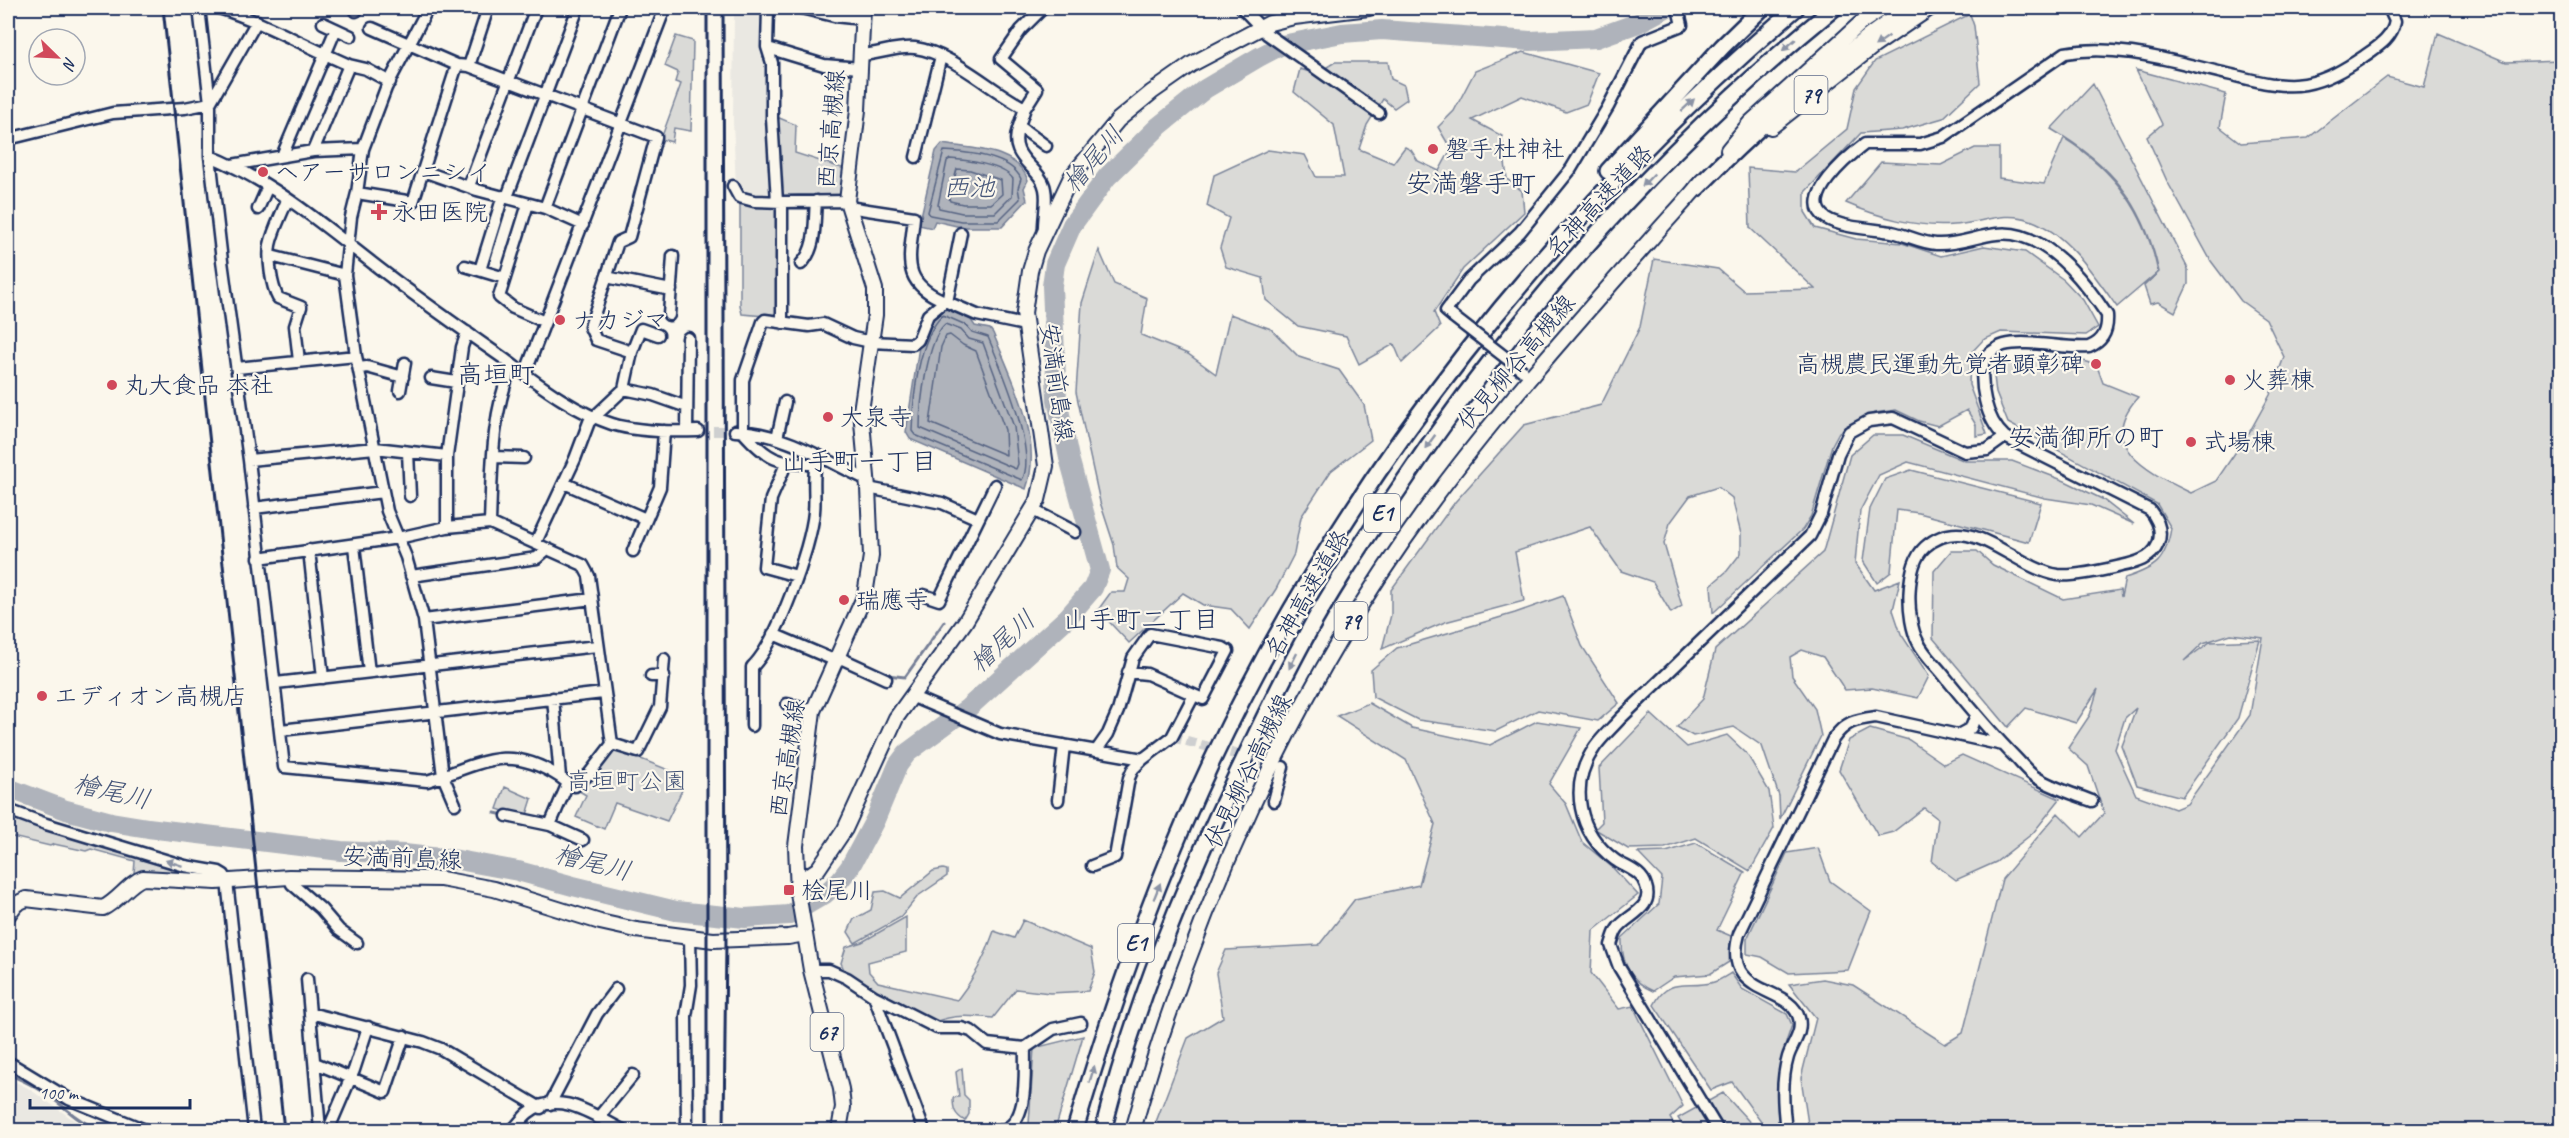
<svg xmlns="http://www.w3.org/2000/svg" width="2569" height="1138" viewBox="0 0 2569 1138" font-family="Caveat,'Klee One',sans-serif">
  <rect width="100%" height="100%" fill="#fbf7ec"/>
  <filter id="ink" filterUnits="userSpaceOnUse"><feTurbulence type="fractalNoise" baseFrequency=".0167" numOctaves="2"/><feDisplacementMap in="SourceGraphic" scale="12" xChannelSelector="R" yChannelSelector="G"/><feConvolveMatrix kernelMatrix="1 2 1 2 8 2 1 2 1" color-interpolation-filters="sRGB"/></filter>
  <g filter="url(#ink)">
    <!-- built -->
    <path fill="#eae8e2" d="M734 8H764L765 60 768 65 775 199 747 198 736 187 733 122Z
      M8 1078 28 1088 88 1130H8Z"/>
    <!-- green -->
    <path fill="#dadad7" stroke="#7a849a" stroke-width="1.5" fill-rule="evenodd" d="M1970 14 1974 26 1980 83 1943 118 1902 130 1861 133 1805 192V212L1815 228 1856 239 1902 243 1941 256 1984 246 2025 252 2064 280 2083 300 2098 327 2086 335 2001 332 1983 340 1970 354 1969 385 1987 434 1976 436V425L1967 410 1938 426 1919 421 1896 410 1874 413 1839 432 1832 445 1811 516 1803 529 1713 613 1711 585 1727 571 1741 553V534L1732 498 1718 487 1690 496 1670 523 1664 544 1682 606 1671 613 1653 582 1621 571 1590 527 1515 552 1524 601 1445 622 1382 649 1391 615V590L1455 502 1524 425 1601 405 1640 327 1654 259 1718 269 1744 291 1815 289 1750 228 1748 168 1795 172 1847 129 1856 88 1875 61Z
      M2438 33 2506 62 2561 60V1130H1809L1801 1078 1816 1018 1789 984 1823 979 1853 985 1945 1044 1963 1033 2002 879 2058 813 2082 837 2104 813 2088 766 2068 748 2090 715 2098 689 2076 723 2026 708 2008 727 1933 638 1934 571 1951 551H1977L1993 565 2063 599 2120 590 2121 597 2125 578C2156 568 2166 561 2171 528L2157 504 2008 423 1996 393 1993 367C2025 359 2066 350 2097 366L2103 383 2138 397C2093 447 2151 473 2191 493L2216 481 2250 431 2270 395 2284 357 2266 319 2241 301 2211 261 2167 181 2147 137 2162 124 2136 70 2226 94 2220 127 2241 143 2308 138 2387 77 2424 87ZM2231 634 2263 638 2250 715 2187 804 2175 809 2136 795 2115 749 2125 718 2136 708 2122 746 2137 785 2182 797 2238 718 2260 640 2210 642 2184 661 2203 643Z
      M676 36 693 41 691 131 674 128 672 142 661 139 681 84 675 82 678 72 665 66Z
      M1523 52 1599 73 1587 104 1566 112 1522 96 1472 120 1502 136 1507 179 1522 191 1524 212 1463 269 1434 312 1440 327 1402 363 1394 344 1359 364 1346 336 1298 326 1266 300 1263 278 1226 267 1220 248 1229 218 1207 206 1214 175 1268 150 1305 155 1316 177H1344L1334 125 1294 92 1300 69 1316 74 1335 62H1388L1391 79 1404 85 1407 99 1394 108 1383 99 1367 125 1359 149 1393 163 1405 147 1411 150 1418 161 1439 171 1451 149 1438 127 1454 111 1475 71Z
      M2093 84 2188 269V284L2175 312 2158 302 2150 304 2144 286 2159 272C2144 203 2111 164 2051 129Z
      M777 117 796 125 795 153 845 169 841 199H782Z
      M2064 138C2115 170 2146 213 2158 272L2117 307C2095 276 2067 233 2030 220 2004 210 1979 224 1953 225 1918 228 1878 217 1846 203L1881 162 1941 165 1975 148H1999V178L2044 184Z
      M740 202 778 206 777 317 742 314 740 305Z
      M1099 250 1114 284 1147 298 1141 335 1188 354 1216 374 1230 314 1271 329 1299 357 1339 370 1364 405 1371 440 1331 471 1301 517 1294 554 1276 589 1250 629 1231 609 1203 605 1183 593 1129 643 1098 610 1111 592H1125L1129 579 1117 568 1114 545 1100 502 1076 392 1082 303Z
      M1873 435H1903L1965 461H2012L2065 481 2102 499 2134 524 2091 505 2045 498 1908 462 1879 475 1860 511 1855 563 1874 590 1900 580 1893 610 1901 634 1929 676 1918 698 1872 688 1845 690 1823 657 1802 650 1790 657 1792 676 1815 709 1821 736 1780 819 1779 796 1762 746 1734 727 1693 736 1677 727 1703 699 1715 650 1823 552 1850 455Z
      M1911 470 2041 503 2029 542 1919 513 1897 510 1891 572 1877 583 1863 561 1870 509 1885 479Z
      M1563 596 1582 646 1619 703 1598 721 1538 710 1496 731 1418 720 1373 697 1371 670 1397 648 1515 613Z
      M1369 703 1412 728 1490 745 1537 721 1581 728 1549 784 1566 804 1582 842 1613 868 1638 895 1593 931 1591 973 1619 1009 1633 1006 1683 1106 1670 1118 1677 1130H1155L1154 1127 1188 1038 1223 1017 1216 973 1226 950 1319 945 1355 899 1419 885 1435 824 1406 760 1337 716Z
      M1651 714 1687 747 1727 735 1747 754 1769 791 1774 828 1750 871 1696 838 1665 848 1628 849 1595 829 1602 822 1599 768Z
      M1870 729 1909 740 1944 764 1962 755 2060 799 2033 833 1996 862 1956 880 1932 862 1938 819 1924 808 1893 832 1878 836 1839 770 1849 740Z
      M616 749 681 775 682 790 667 821 615 803 604 829 576 817 586 795 579 791 611 751Z
      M505 787 532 799 526 818 497 809Z
      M8 813 180 870 212 877 211 879 134 873 135 861 91 849 86 851 54 844 50 846 8 836Z
      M1696 843 1745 872 1717 930 1731 936 1729 962 1710 974 1674 977 1653 991C1630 981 1621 962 1622 938L1659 904 1662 878 1638 853 1666 852Z
      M1818 848 1830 881 1871 911 1848 970 1789 973 1762 957 1747 954V939L1787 853Z
      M943 869 947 870V876L918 896 901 917 855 943 848 932 854 919 871 910 875 892 885 891 900 898 933 871Z
      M906 917V952L868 962 869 972 878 982 957 1000C974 979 985 958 994 931L1014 938 1023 920 1091 949 1095 972 1088 991 1050 993 1016 989 993 1018C974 1016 953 1014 935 1022L883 996 860 980 846 974 841 963 846 947 862 942Z
      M1731 973 1742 989 1787 1014 1792 1025C1779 1060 1773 1093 1780 1130L1761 1122 1732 1082 1711 1090 1654 1005C1669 975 1689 990 1714 982 1720 980 1726 976 1731 973Z
      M1083 1036 1055 1130H1022L1029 1124 1034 1048Z
      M962 1068 964 1095 969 1100V1114L965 1121C955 1115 953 1110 953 1098L959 1097 956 1072Z
      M1723 1093 1757 1130H1685L1678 1118Z"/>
    <!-- water -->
    <path fill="#afb3bb" stroke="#747e96" stroke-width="1.5" d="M942 144C971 149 1016 148 1028 180L1024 188 1027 200 1002 227H961L935 221 932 228 919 225 936 151Z
      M944 307 971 320 975 326 990 329 993 333C1012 379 1044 439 1026 489L910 439 906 432 920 340 929 320Z"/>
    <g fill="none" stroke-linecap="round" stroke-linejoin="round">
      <!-- shore -->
      <path stroke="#566483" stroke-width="1.5" d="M944 151C966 152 1011 156 1021 179L1018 188 1020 199 998 221H961L930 215 928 212Z
        M950 159C966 160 1004 165 1013 179L1012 196 995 213H962L939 208 938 205 947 161Z
        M957 169 970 170 1001 180 1002 194 991 204H963L950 201 949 198Z
        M943 315 966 325 972 332 988 337C1000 365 1038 452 1022 480L915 435 912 431C913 398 918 338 943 315Z
        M945 324 961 330 969 339 983 343 1014 427 1018 464 1016 469 920 428C920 404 927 340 945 324Z
        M950 335 963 345 976 351 1005 430 1006 455 930 423 941 347 946 336Z"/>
      <!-- stream -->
      <path stroke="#747e96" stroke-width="3" d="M887 675 905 677 944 622
        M495 813 504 815
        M8 1074C25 1081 42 1089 56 1101 68 1110 79 1122 94 1127 105 1130 116 1126 127 1130"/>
      <!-- river -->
      <path stroke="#afb3bb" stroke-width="20" d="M8 788 66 810 111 822 148 828 341 851 404 854 458 860 518 871 573 886 676 911 745 918 789 915 825 894 840 880 850 867 875 820 898 765 907 753 968 708 1067 618 1093 588 1100 570 1069 458 1057 400 1052 286 1055 264 1072 225 1107 177 1159 126 1205 89 1259 57 1282 45 1342 33 1382 30 1530 41 1596 38 1638 23 1666 8"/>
      <!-- minor-tunnel -->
      <path stroke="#cecfd0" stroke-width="10" stroke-dasharray="10 5" stroke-linecap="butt" d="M698 431H735
        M1172 737 1280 766"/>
      <!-- minor casing -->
      <g stroke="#1b2f5e" stroke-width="15">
        <path id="minor" d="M199 8 210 103V156L222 261 249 460 284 767 427 781 443 776 455 804
          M219 8C264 22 305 46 349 65
          M428 8 386 88 363 149 357 193 351 217 345 275 356 356 387 511 406 557 424 620 443 776C490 758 515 748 560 777
          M768 8 767 47 772 63V118L777 202
          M801 8 834 16 862 19
          M1043 8 1021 30 1001 59 1037 89 1025 108 1019 126 1046 146
          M1242 8 1267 34 1379 113
          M356 11 358 8
          M323 23 351 36
          M372 28 457 65 469 66 656 137 629 237 618 242 590 327 596 340 632 352
          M768 48 824 65 860 68
          M860 55C879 54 897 46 915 48 953 53 991 91 1025 108
          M469 66 488 8
          M1019 126C1006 159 1041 166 1045 189 1048 202 1043 219 1044 232
          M8 139 113 113 185 108 210 103 257 21
          M313 151 349 65 366 69 390 82
          M210 156C275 182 329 230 384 272 423 302 463 330 503 358 536 382 572 411 612 424 638 432 670 432 698 431
          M282 156 336 29
          M916 157 941 56
          M232 165 313 151 363 149
          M423 171 477 190 545 208 583 225
          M469 186 536 8
          M733 186 739 197 754 201 782 202 847 201
          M357 193 413 202 457 65
          M507 197 578 8
          M287 200C282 214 273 230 270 245 268 259 271 285 278 298L301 307 295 326 299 361
          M782 202V323
          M528 204 499 297 513 308 545 322
          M848 207 914 217C910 259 899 283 947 302
          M545 208 620 8
          M258 209 268 186
          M961 233 947 302 977 315 1025 325
          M271 256 345 275
          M801 264C817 248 814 222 816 201
          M465 266 505 278
          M480 270 503 196
          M606 277 671 290
          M669 315 673 256
          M1452 316 1446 311 1469 280 1520 232 1571 169 1608 107 1642 41 1682 25 1678 8
          M237 368 356 356
          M359 368 367 367 403 377
          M525 374 665 8
          M431 378 456 382
          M624 389 653 395 687 407
          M400 391 405 363
          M687 431 688 338
          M735 431C783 432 825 460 868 480
          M777 438 785 402
          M408 452 410 496
          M493 457 524 458
          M249 460 375 448 447 456
          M786 464 771 499 764 567 797 576
          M815 464C779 465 767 459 743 432V380L763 322 765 320 809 326 823 324 853 338 871 342 913 344 918 340 928 315 945 301
          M564 483 646 519
          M868 488 942 503 978 519
          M254 508 383 492
          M1033 510 1075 532
          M490 523C492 469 491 415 512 365
          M447 527V456L462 347 467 332
          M536 542 575 459 589 422 624 389 632 352 641 329 658 335
          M354 546 369 672
          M309 550 323 678
          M633 551 660 487 664 431
          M259 558 398 538 447 527 490 523 583 565 589 576 612 744 589 774 575 786 568 783
          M411 576 537 558 547 549
          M924 595 939 600 995 485
          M424 620 592 599
          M773 634 834 660
          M836 656 886 679
          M1128 672 1147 674 1194 695
          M651 676H664
          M276 683 597 646
          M913 697 1000 734 1143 759
          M553 698 560 777 568 783 550 825 583 840
          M787 704 813 711
          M752 726V667C777 643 811 547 814 512 816 494 811 472 819 456
          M281 730 603 693
          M1958 735 1971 728 1976 715
          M612 744 638 752 660 707 664 659
          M1058 800 1064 745
          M1274 801 1283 767
          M2092 801C2074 794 2050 787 2034 776 2027 771 2021 763 2015 757 1990 732 1968 705 1946 678 1937 666 1924 655 1918 642 1906 620 1905 565 1925 547 1969 508 2013 568 2058 575 2075 577 2104 570 2121 566 2135 563 2152 559 2158 544 2163 531 2158 520 2150 510L2005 437C1985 419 1979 384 1984 358 1990 353 1996 347 2004 345 2028 339 2063 349 2089 347 2104 341 2108 330 2107 315 2087 285 2058 247 2021 236 1992 227 1965 246 1936 244 1921 243 1907 235 1892 232 1874 229 1841 228 1826 218 1797 199 1849 156 1865 144H1920L1943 137 2065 53C2121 43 2177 63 2232 75 2256 81 2281 88 2305 84 2327 80 2345 69 2363 57 2377 47 2392 39 2395 21L2389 8
          M8 810 46 824 185 866 219 872 224 875 227 881 254 1130
          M507 816 550 825
          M1092 866 1115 857 1129 778 1133 769 1143 759 1172 737 1194 695 1203 699 1228 651 1223 648 1150 634 1133 658 1118 711 1108 734 1096 751
          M289 877 292 884 321 909 339 930 357 943
          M811 970H829L847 978 874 996 937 1028H961L971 1031 987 1044 1025 1048C1024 1070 1030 1125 1001 1130
          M307 979 320 1130
          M874 996 924 1130
          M310 1013 423 1042 441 1049 541 1108
          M1025 1048 1053 1029 1081 1023
          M8 1062 69 1099 145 1130
          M315 1063 385 1092 404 1036
          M550 1104 597 1014 616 989
          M598 1118 633 1075
          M324 1130 330 1126 354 1070 368 1027
          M512 1130C518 1125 522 1118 528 1113 559 1088 594 1116 623 1130
          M687 1130 686 1016 691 985 690 938
          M1718 1130 1619 967 1611 945C1613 940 1614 933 1618 928 1627 915 1654 909 1646 886 1642 871 1626 868 1615 860 1578 833 1568 785 1595 747 1602 737 1612 728 1620 719L1810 536 1821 514 1838 454 1849 432 1869 421 1893 418 1965 452 1987 450 2005 437
          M1786 1130C1783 1106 1781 1081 1788 1057 1792 1044 1803 1033 1799 1018 1790 984 1721 998 1739 934L1833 739C1846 721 1855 720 1876 717L2003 745"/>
      </g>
      <!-- major casing -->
      <g stroke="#1b2f5e" stroke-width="18">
        <path id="major" d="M1771 127 1874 46 1930 8
          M1728 150 1750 123 1862 22 1883 8
          M797 883 818 869 845 829 896 718 965 622 1038 500 1046 466 1024 313 1030 271 1036 251 1071 177 1118 120 1152 92 1192 64 1270 23 1294 17 1369 8
          M8 915 16 904 26 899 103 908C118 901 130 882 143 878L216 882 289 877 441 879 494 889 600 922 636 930 713 940 788 937 805 934
          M839 1130 843 1107 841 1089 811 970 798 893 796 846 813 711 865 595 871 556 868 488 861 411 875 315V289L847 201 858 110 863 8
          M1133 1130C1194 912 1290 696 1424 512 1493 417 1572 328 1650 240 1667 220 1686 201 1702 181"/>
      </g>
      <!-- highway casing -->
      <g stroke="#1b2f5e" stroke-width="20">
        <path id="highway" d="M1608 171 1722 47 1762 8
          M1697 188C1763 121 1832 61 1909 8
          M1075 1130C1112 1004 1156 880 1212 761 1349 471 1554 216 1796 8
          M1103 1130C1133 1012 1179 896 1232 785 1255 736 1279 686 1305 638 1331 590 1362 544 1392 499 1514 315 1663 147 1834 8"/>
      </g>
      <!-- minor -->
      <use href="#minor" stroke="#fbf7ec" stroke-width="10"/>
      <!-- major -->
      <use href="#major" stroke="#fbf7ec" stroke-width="14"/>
      <!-- highway -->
      <use href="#highway" stroke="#fbf7ec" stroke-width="15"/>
      <!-- rail -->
      <path stroke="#1b2f5e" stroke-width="3" d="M163 8 284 1130
        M723 8 726 940 724 1130
        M707 1130V8"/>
      <!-- minor-bridge casing -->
      <g stroke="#1b2f5e" stroke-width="15" stroke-linecap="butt">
        <path id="minor-bridge" d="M1452 316 1523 371"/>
      </g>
      <!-- minor-bridge -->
      <use href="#minor-bridge" stroke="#fbf7ec" stroke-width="10"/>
    </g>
    <!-- one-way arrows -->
    <defs><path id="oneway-solid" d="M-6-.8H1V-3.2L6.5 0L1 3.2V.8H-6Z" transform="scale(1.5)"/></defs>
    <g fill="#8b93a5">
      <use href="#oneway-solid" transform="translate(1882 41) rotate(145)"/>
      <use href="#oneway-solid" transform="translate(1789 45) rotate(139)"/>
      <use href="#oneway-solid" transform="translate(1688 105) rotate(-43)"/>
      <use href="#oneway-solid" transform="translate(1648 180) rotate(134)"/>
      <use href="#oneway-solid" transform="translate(1430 442) rotate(126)"/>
      <use href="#oneway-solid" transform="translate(1293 661) rotate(117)"/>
      <use href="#oneway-solid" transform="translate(174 863) rotate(-162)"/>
      <use href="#oneway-solid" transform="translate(1157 891) rotate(-68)"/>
      <use href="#oneway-solid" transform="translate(1092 1074) rotate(-73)"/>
    </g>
  </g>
  <!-- markers -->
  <g fill="#d1495b" stroke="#fbf7ec" stroke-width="2">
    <circle cx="1433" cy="149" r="6"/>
    <circle cx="263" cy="172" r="6"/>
    <path d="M376 203h6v6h6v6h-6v6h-6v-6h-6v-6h6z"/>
    <circle cx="560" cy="320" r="6"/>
    <circle cx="2096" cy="364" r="6"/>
    <circle cx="2230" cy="380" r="6"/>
    <circle cx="112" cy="385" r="6"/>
    <circle cx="828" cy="417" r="6"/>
    <circle cx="2191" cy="442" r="6"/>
    <circle cx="844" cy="600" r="6"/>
    <circle cx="42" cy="696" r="6"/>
    <rect x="783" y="884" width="12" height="12" rx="3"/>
  </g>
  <g text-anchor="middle" stroke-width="4.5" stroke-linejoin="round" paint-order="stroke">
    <!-- shield labels -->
    <g fill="#fbf7ec" stroke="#5e6b89" stroke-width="1.5">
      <rect x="1794.5" y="76" width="33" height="38" rx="4.5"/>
      <rect x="1364" y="494" width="36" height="38" rx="4.5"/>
      <rect x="1334.5" y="602" width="33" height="38" rx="4.5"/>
      <rect x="1118" y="924" width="36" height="38" rx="4.5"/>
      <rect x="810.5" y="1013" width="33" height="38" rx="4.5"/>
    </g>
    <g font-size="22" font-weight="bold" fill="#1b2f5e">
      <text x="1811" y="103">79</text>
      <text x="1382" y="521">E1</text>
      <text x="1351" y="629">79</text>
      <text x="1136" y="951">E1</text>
      <text x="827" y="1040">67</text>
    </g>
    <!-- street labels -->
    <g font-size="24" fill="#1b2f5e" stroke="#fbf7ec">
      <text transform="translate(831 129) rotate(-85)" y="8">西京高槻線</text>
      <text transform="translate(1599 201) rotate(-47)" y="8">名神高速道路</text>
      <text transform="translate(1516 362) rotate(-50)" y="8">伏見柳谷高槻線</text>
      <text transform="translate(1057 382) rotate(82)" y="8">安満前島線</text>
      <text transform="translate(1307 594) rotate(-60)" y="8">名神高速道路</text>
      <text transform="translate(787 758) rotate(-81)" y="8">西京高槻線</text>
      <text transform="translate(1248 771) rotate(-64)" y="8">伏見柳谷高槻線</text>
      <text transform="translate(402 858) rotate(2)" y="8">安満前島線</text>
    </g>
    <!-- poi labels -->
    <g font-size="24" fill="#1b2f5e" stroke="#fbf7ec" text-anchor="start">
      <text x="1445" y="157">磐手杜神社</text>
      <text x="275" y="180">ヘアーサロンニシイ</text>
      <text x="392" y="220">永田医院</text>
      <text x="572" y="328">ナカジマ</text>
      <text x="2084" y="372" text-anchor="end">高槻農民運動先覚者顕彰碑</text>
      <text x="2242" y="388">火葬棟</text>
      <text x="124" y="393">丸大食品 本社</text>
      <text x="840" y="425">大泉寺</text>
      <text x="2203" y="450">式場棟</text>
      <text x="856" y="608">瑞應寺</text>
      <text x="54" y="704">エディオン高槻店</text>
      <text x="801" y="898">桧尾川</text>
    </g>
    <!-- park labels -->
    <g font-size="24" fill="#415176" stroke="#fbf7ec">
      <text x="627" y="789">高垣町公園</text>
    </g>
    <!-- water labels -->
    <g font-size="26" font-style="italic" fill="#47577a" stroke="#fbf7ec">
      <text transform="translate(1093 159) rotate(-49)" y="9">檜尾川</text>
      <text x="969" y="196">西池</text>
      <text transform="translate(1002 641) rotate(-42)" y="9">檜尾川</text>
      <text transform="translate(112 791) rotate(13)" y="9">檜尾川</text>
      <text transform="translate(593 862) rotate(14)" y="9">檜尾川</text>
    </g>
    <!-- neighbourhood labels -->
    <g font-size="26" fill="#1b2f5e" stroke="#fbf7ec">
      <text x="1471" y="192">安満磐手町</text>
      <text x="496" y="383">高垣町</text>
      <text x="2086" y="446">安満御所の町</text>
      <text x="859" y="470">山手町一丁目</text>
      <text x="1141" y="628">山手町二丁目</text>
    </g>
  </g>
  <!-- margin -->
  <rect width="2569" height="1138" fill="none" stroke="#fbf7ec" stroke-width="30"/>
  <rect x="15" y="15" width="2539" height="1108" fill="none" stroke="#1b2f5e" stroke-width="2" filter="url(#ink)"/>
  <!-- north arrow -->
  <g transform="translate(57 57) rotate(114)"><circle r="28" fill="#fbf7ec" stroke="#a1a7b3" stroke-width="1.5"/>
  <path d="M0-4.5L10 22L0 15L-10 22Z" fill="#d1495b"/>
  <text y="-9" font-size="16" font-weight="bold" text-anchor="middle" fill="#1b2f5e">N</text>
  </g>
  <!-- scale -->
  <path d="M30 1099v9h160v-9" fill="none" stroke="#1b2f5e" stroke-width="3"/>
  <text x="39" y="1099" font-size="18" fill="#1b2f5e" stroke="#fbf7ec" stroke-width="4.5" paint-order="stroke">100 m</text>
</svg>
